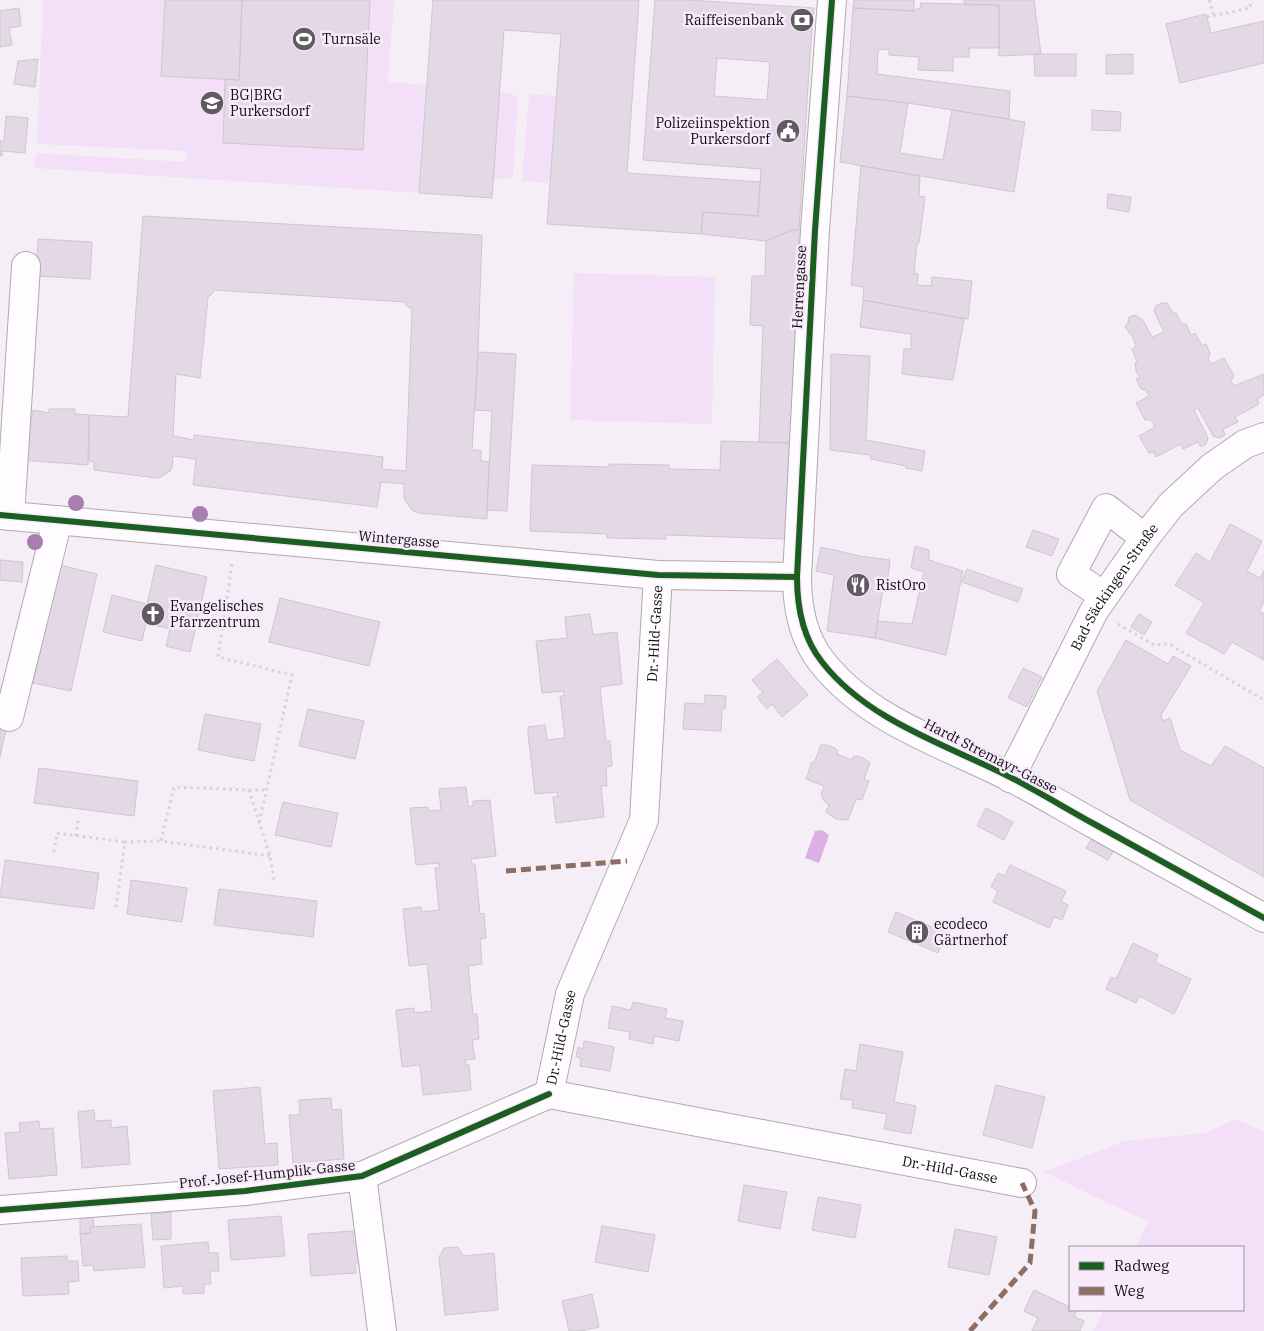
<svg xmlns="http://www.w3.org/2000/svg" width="1264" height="1331" viewBox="0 0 1264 1331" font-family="'IBM Plex Serif',serif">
  <rect width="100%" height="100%" fill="#f5eef6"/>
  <!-- green -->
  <path fill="#f4dff8" d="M43 0H165L161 76 225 79 223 143 363 149 370 0H394L388 82 427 85 419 193 35 168 36 153 186 162V151L37 144Z
    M499 91 518 96 513 178 493 179Z
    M529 94 556 96 550 183 522 181Z
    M574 273 715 277 712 424 570 420Z
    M1235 1119 1264 1131V1331H1093L1104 1310H1243V1247H1136L1148 1222 1044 1172 1125 1141 1206 1133Z"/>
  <!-- water -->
  <path fill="#dbb0e2" d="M822 830 829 835 819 863 805 858 815 831Z"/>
  <!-- building -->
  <path fill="#e4d8e6" stroke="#ccc7cd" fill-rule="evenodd" d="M165 0H242L239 80 161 76Z
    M242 0H370L363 150 223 143 225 79 239 80Z
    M433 0H639L627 173 760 182 758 216 703 212 701 234 547 224 561 34 504 30 492 198 419 193Z
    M655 0H688L814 8 810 55 799 230H792L766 241 701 234 703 212 758 216 761 169 643 160ZM717 58 770 62 767 100 714 96Z
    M854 0H914V11L853 8Z
    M964 0H1034L1041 54 999 56V5H964Z
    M920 3 999 5V48H969V57H953V71L918 70 919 57 889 55V49L878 50 877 74 1010 91 1009 119 908 103 847 96 853 8 914 11 921 7Z
    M19 8 21 26 9 28 12 45 0 47V11Z
    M1206 14 1211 33 1264 21V63L1180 83 1166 24Z
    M1034 54H1076V76H1035Z
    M1133 54V74H1106V55Z
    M38 59 35 87 14 84 18 61Z
    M847 96 908 103 900 153 943 160 952 110 1025 122 1014 192 840 162Z
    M1092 110 1121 112 1120 131 1092 130Z
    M6 116 28 118 25 153 2 151V156H0V141H4Z
    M861 166 920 176 919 196 925 197 919 243H917L914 273 918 274 917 285 931 286 932 277 972 281 968 319 863 300 864 287 851 285Z
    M1108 194 1131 197 1129 212 1107 208Z
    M143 216 482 235 478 352 472 450H481V461L489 462 487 519 418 513 412 510 404 499V484L381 482 377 507 193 485 196 459 173 456 172 468 170 471 161 477 156 478 94 470V462L89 461V415L128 417ZM214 290 405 302 407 306 412 309 406 471 382 469 383 457 194 435V440L173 436 176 374 200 378 208 297 212 294Z
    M792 230H799L792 443 759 442 763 326 750 325 752 276H765L766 241Z
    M38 239 92 242 90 279 36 276Z
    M863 300 964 319 953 380 902 374 904 349H911V334L860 327Z
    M1161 303H1167L1173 313H1176L1182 324H1186L1191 335 1195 333 1202 346 1206 344 1210 354 1208 358 1211 364 1224 358 1234 376 1231 381 1234 386 1264 374V395L1257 399 1259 404 1235 417 1238 422 1223 429 1225 435 1220 438 1213 436 1198 408 1194 410 1208 438 1206 444 1201 447 1198 442 1183 449 1181 444 1156 457 1154 452 1149 453 1139 436 1155 427 1151 420H1145L1136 403 1149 396 1146 390 1141 389 1136 379 1140 378 1136 371 1135 363 1137 362 1132 349 1136 346 1132 335 1130 334 1125 326 1128 324 1129 317 1135 315 1143 320 1152 337 1164 332 1154 311 1156 306Z
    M478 352 516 354 507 511 487 510 492 411 475 410Z
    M831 354 870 356 866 440 925 451 922 471 906 468V466L871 459 870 455 830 450Z
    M49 409H75V414L89 415 88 465 19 460 22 416 32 417 33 410 49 413Z
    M721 441 792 443 787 539 666 535V539L607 538V534L530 531 532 465 609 467V464L669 465V469L720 470Z
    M1230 524 1262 541 1247 571 1260 578 1264 571V602L1259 611 1264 614V660L1232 642 1224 654 1186 633 1204 603 1175 585 1196 553 1210 562Z
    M1033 530 1059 539 1052 556 1026 547Z
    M915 546 929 550V560L963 571 946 655 875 638 878 621 912 624 924 572 911 568Z
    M821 547 860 556 890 560 887 584 884 583 875 638 827 631 834 575 816 571Z
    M0 560 23 562 22 582 0 580Z
    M60 565 97 574 71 691 33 683Z
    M156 565 207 577 190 652 166 646 170 629 146 623 142 641 103 632 112 595 147 604Z
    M967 569 1023 589 1018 602 962 582Z
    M280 598 380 622 369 666 269 642Z
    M590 614 593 635 617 632 622 684 600 687 606 741H610L612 766 606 767 607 786H601L604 817 556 823 553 797H558L557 792 535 794 528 734V727L545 725 547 740 565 738 560 696H564V691L542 693 536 641 567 638 565 617Z
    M1139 614 1152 622 1144 635 1131 627Z
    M1126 640 1168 664 1173 656 1191 666 1161 715 1163 721 1170 718 1180 750 1211 766 1225 746 1264 768V877L1130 800 1097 691Z
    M777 659 808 695 782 717 772 704 767 709 757 697 763 693 752 680Z
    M1023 668 1042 677 1027 707 1008 698Z
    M705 695 726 696 725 709H722L721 731 683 729 685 703 705 704Z
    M308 709 364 721 355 759 299 746Z
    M205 714 261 724 254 761 198 750Z
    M0 724 7 725 0 757Z
    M821 745H826L835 748 838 751 837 754 852 760 853 757 858 756 863 758 870 763 864 779 869 781 862 800 856 799 848 820 836 819 826 812 829 805 824 801 821 794 824 786 806 779 812 762 814 763Z
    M39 768 138 781 134 816 34 803Z
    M466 787 468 806H473V801L490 800 496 856 471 859 472 864H475L480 914 484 913 486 938 480 939 482 964 468 966 473 1014H477L479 1039 472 1040 475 1059 465 1060 466 1065H469L471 1090 423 1095 420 1065 402 1067 396 1010 414 1008V1013L432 1011 427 964 409 966 403 909 421 907 422 912 439 910 435 868H439V863L416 865 410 808 428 807 429 811 441 810 439 789Z
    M283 802 338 813 331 847 275 835Z
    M986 808 1013 822 1004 840 977 826Z
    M1096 832 1117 845 1108 860 1086 848Z
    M5 860 99 873 94 909 0 897Z
    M1010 865 1066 891 1061 902 1068 905 1062 920 1054 917 1049 928 993 902 998 891 991 887 998 873 1005 876Z
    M131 880 187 888 182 922 127 914Z
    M219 889 317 901 313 937 214 925Z
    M896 912 946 933 938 953 888 932Z
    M1133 943 1158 955 1155 962 1191 979 1174 1014 1139 996 1136 1003 1106 989 1111 977 1116 979Z
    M633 1002 667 1009 665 1018 683 1021 679 1041 654 1036 653 1044 629 1039 630 1032 608 1028 612 1006 631 1010Z
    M584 1041 614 1047 610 1071 580 1066 581 1058 576 1057 578 1047 583 1049Z
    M860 1044 903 1052 894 1102 916 1106 911 1134 884 1129 887 1114 852 1108 853 1100 840 1099 845 1069 856 1071Z
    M996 1085 1045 1097 1032 1148 983 1135Z
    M260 1087 265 1144 277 1143 278 1165 219 1169 213 1091Z
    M331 1098 332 1110 341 1109 344 1159 293 1163 289 1115H300L299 1100Z
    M94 1110 95 1121 111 1120V1128L127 1126 130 1164 82 1168 78 1112Z
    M39 1121 40 1129 53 1128 57 1175 9 1179 5 1133 20 1132 19 1123Z
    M744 1185 787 1192 780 1229 738 1221Z
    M818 1197 861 1205 855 1238 812 1230Z
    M171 1212V1239L153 1240 151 1214Z
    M281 1216 285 1256 231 1260 228 1220Z
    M80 1217H93L94 1227H90L91 1233 80 1234Z
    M141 1224 145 1267 94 1271 93 1265 83 1266 80 1234 91 1233 90 1227Z
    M602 1226 655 1235 648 1272 595 1262Z
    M955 1229 997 1237 989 1275 948 1267Z
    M353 1231 354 1243H360L361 1262 355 1263 356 1273 311 1276 308 1234Z
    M208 1242 209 1253H218L219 1271H210L211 1284H204V1293L183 1294V1286L164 1288 161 1246Z
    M458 1247 463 1256 494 1253 498 1310 445 1315 439 1257 444 1248Z
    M67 1256V1261H78L79 1281 68 1282 69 1294 23 1296 21 1258Z
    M1034 1290 1070 1307V1310H1077L1074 1317 1084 1321 1080 1331H1032L1038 1318 1024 1311Z
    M592 1294 599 1327 580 1331H569L562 1301Z"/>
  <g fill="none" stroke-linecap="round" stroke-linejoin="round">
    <!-- minor casing -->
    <g stroke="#b0aab0" stroke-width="30">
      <g id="minor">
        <path d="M832 0 815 230 797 577C797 607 802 637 822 662 868 721 945 744 1010 777 1039 792 1067 809 1096 825 1152 856 1208 887 1264 918"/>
        <path d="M0 515 658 575 797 577"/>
        <path d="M10 516 26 266"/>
        <path d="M1104 596 1071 574 1106 508 1145 538"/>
        <path d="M9 717 58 520"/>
        <path id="s1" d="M1010 778 1094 611 1145 538 1171 505 1212 467 1245 444 1264 437"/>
        <path id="s2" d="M549 1094 570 994 644 820 658 575"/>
        <path id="s3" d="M549 1094 1022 1183"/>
        <path d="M362 1176 382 1331"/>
        <path d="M0 1210 245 1191 362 1176 549 1094"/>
      </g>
    </g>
    <!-- path -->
    <path stroke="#d6d3d6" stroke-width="3" stroke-dasharray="2.5 4" stroke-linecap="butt" d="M1209 0 1214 16
      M1207 17 1250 8 1251 0
      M232 564 218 657 292 675 259 824
      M1118 624 1154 645 1169 644 1264 700
      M249 790H267
      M76 836 78 820
      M54 852 57 833 125 842
      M270 856 161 841 174 787 249 790 270 856 274 880
      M116 907 125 842 161 841"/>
    <!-- minor -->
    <use href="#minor" stroke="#fefcfe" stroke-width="28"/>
    <!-- quiet -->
    <path stroke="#8d6e63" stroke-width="5" stroke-dasharray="10 5" stroke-linecap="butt" d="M506 871 627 861
      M970 1331 1030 1263 1035 1211 1022 1183"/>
    <!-- cycleway casing -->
    <g stroke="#f7eafa" stroke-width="9">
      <path id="cycleway" d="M832 0 815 230 797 577C797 607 802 637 822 662 868 721 945 744 1010 777 1039 792 1067 809 1096 825 1152 856 1208 887 1264 918
        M0 515 658 575 797 577
        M0 1210 245 1191 362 1176 549 1094"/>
    </g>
    <!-- cycleway -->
    <use href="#cycleway" stroke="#1b5e20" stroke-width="6"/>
  </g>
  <!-- trees -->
  <g fill="#a77eae">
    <circle cx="76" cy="503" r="8"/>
    <circle cx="200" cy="514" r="8"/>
    <circle cx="35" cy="542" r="8"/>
  </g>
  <!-- icons -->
  <defs>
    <g id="bank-disc" transform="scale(1.25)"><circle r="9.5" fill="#605b61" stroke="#f7eafa"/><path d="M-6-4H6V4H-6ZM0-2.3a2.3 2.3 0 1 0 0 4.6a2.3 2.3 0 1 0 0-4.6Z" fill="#fff"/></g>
    <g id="stadium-disc" transform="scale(1.25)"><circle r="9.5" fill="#605b61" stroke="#f7eafa"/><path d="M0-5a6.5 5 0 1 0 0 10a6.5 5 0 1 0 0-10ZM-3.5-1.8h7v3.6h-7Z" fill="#fff"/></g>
    <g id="school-disc" transform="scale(1.25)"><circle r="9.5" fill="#605b61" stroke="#f7eafa"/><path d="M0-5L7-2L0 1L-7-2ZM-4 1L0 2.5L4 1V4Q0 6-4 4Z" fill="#fff"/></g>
    <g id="civic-disc" transform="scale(1.25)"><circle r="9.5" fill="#605b61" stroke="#f7eafa"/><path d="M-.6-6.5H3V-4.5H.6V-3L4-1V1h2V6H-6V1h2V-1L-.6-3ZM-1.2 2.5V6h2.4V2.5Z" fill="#fff"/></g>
    <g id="restaurant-disc" transform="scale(1.25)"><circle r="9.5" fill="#605b61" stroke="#f7eafa"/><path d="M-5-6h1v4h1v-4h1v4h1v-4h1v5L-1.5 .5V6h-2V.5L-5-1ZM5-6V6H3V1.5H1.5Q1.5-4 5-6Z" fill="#fff"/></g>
    <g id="church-disc" transform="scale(1.25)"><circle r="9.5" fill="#605b61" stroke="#f7eafa"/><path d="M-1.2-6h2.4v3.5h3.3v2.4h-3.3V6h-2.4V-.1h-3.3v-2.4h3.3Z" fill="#fff"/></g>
    <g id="building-disc" transform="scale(1.25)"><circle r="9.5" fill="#605b61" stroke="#f7eafa"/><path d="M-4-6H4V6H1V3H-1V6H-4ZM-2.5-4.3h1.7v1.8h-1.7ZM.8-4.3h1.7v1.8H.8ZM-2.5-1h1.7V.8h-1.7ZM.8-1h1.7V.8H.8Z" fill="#fff"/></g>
  </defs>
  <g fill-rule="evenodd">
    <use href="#bank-disc" x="802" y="20"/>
    <use href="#stadium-disc" x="304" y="39"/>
    <use href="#school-disc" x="212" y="103"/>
    <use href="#civic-disc" x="788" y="131"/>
    <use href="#restaurant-disc" x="858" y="585"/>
    <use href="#church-disc" x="153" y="614"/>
    <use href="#building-disc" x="917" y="932"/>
  </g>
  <g text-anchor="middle" stroke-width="5" stroke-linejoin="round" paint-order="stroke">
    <!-- poi labels -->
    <g font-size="14" fill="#100c11" stroke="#f7eafa" text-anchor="start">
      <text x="784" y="25" text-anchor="end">Raiffeisenbank</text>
      <text x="322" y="44">Turnsäle</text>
      <text x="230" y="100">BG|BRG<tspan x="230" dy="16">Purkersdorf</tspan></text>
      <text x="770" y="128" text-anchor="end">Polizeiinspektion<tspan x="770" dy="16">Purkersdorf</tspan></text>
      <text x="876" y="590">RistOro</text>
      <text x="170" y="611">Evangelisches<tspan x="170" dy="16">Pfarrzentrum</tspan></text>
      <text x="934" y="929">ecodeco<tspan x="934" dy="16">Gärtnerhof</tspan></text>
    </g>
    <!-- street labels -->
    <g font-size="14" fill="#100c11" stroke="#f7eafa">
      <text transform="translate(799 287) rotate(-87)" y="5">Herrengasse</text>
      <text transform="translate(399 539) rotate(5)" y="5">Wintergasse</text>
      <text dy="5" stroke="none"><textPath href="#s1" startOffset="218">Bad-Säckingen-Straße</textPath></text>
      <text dy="5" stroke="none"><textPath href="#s2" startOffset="478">Dr.-Hild-Gasse</textPath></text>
      <text transform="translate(991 756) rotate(27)" y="5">Hardt Stremayr-Gasse</text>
      <text dy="5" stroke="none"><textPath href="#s2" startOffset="58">Dr.-Hild-Gasse</textPath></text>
      <text dy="5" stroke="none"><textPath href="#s3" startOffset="408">Dr.-Hild-Gasse</textPath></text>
      <text transform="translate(267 1174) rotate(-6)" y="5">Prof.-Josef-Humplik-Gasse</text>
    </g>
  </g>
  <!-- legend -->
  <rect x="1069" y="1246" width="175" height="65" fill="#f7eafa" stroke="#9b919d"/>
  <rect x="1079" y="1262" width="25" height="8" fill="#1b5e20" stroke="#9b919d"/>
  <text x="1114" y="1271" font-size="15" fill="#100c11">Radweg</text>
  <rect x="1079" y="1287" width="25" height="8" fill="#8d6e63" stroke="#9b919d"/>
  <text x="1114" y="1296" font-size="15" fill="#100c11">Weg</text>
</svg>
